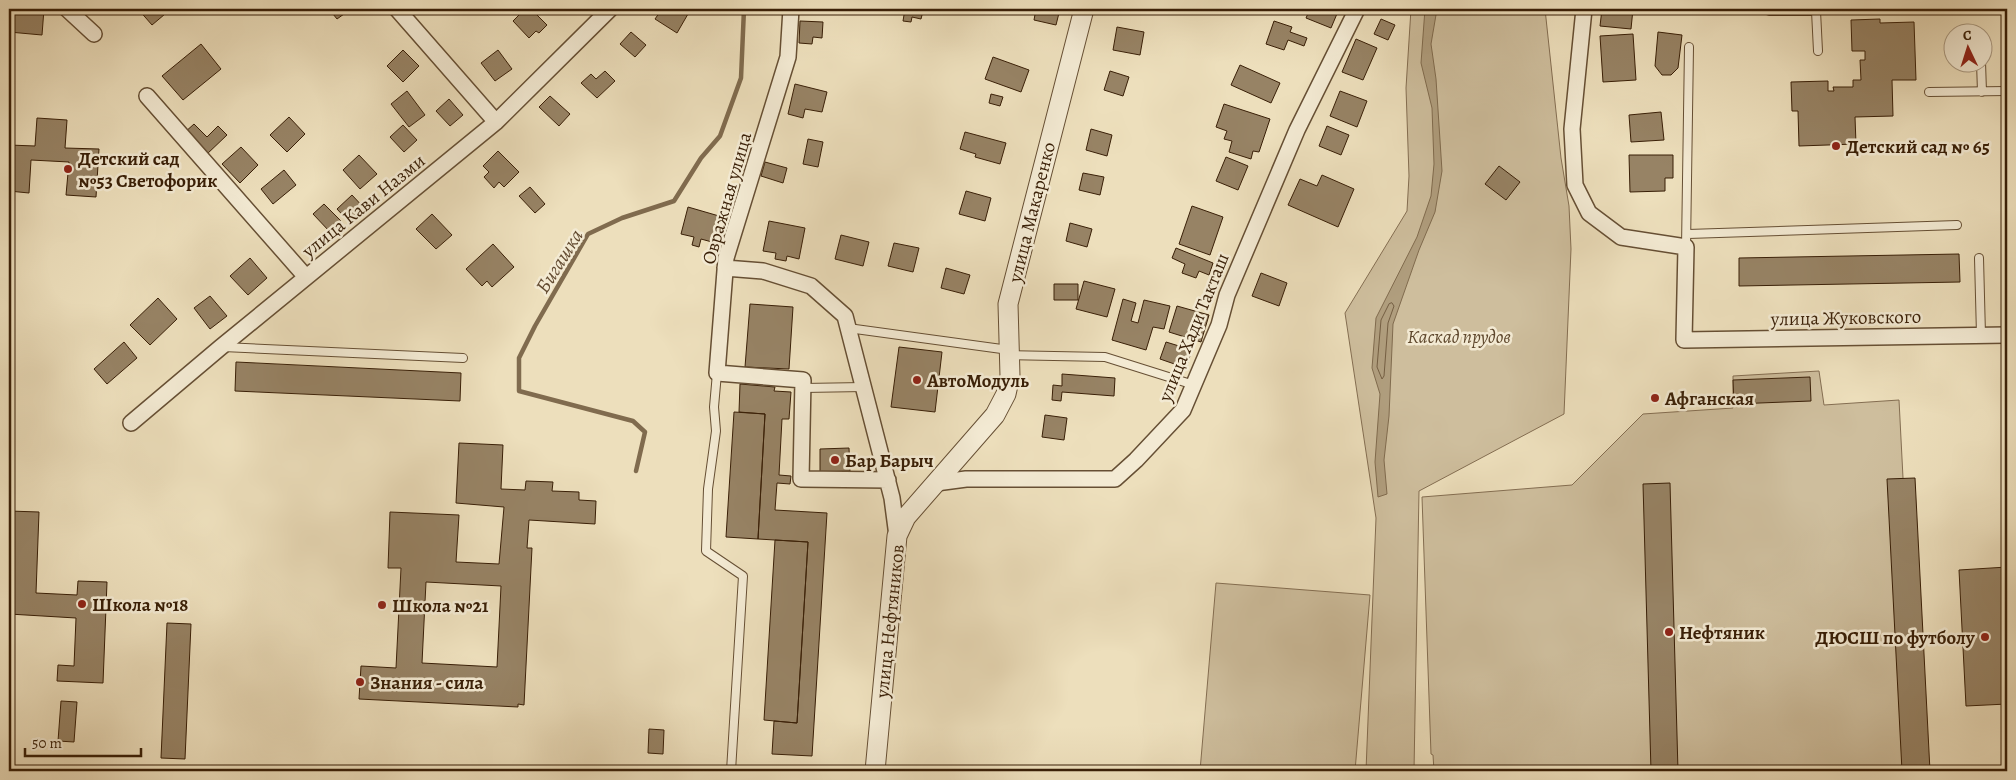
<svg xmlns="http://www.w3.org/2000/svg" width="2016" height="780" viewBox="0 0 2016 780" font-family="Alegreya,serif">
  <rect width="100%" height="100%" fill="#eddfbc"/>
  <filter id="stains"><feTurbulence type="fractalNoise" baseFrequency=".004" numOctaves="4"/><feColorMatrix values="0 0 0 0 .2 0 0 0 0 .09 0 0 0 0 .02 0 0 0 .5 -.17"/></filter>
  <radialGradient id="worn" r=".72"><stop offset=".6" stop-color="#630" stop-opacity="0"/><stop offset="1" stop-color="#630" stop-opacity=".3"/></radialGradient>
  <!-- green -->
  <path fill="#cebe9d" stroke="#846e52" d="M1411 9H1545L1561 158 1569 206 1571 249 1564 414 1419 491 1414 771H1366L1376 518 1345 313 1407 211 1409 176 1406 88Z
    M1819 371 1824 405 1899 400 1918 769 1954 766 1955 771H1434L1433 755 1431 754 1422 497 1572 485 1643 414 1733 408V376Z
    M1216 583 1370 595 1355 771H1200Z"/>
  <!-- water -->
  <path fill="#b09e7e" stroke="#806b4e" d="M1425 9H1437L1431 44 1436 79 1442 171 1435 212 1419 250 1393 324 1389 416 1384 460 1387 494 1378 497 1375 462 1380 394 1372 368 1376 318 1417 237 1431 196 1434 164 1432 108 1421 63Z"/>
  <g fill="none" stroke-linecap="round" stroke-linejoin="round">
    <!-- shore -->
    <path stroke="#745e42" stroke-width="1" d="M1392 303 1394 306 1388 323 1384 376 1382 379 1377 367 1381 320 1389 304Z"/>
    <!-- stream -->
    <path stroke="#806b4e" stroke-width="4.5" d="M636 471 645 432 633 421 519 391V358L535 326 588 234 622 218 674 201 701 158 720 136 741 78 744 9"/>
  </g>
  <!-- building -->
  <path fill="#978365" stroke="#391f07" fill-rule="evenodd" d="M9 9H44L42 35 9 32Z
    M138 9H171L152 25Z
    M329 9H351L337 19Z
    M525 9 531 15 534 12 547 25 539 33 536 31 529 38 513 21Z
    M662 9H680L688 14 677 33 655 19Z
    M905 9 923 11 921 19 912 17 911 22 903 21Z
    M1036 9H1060L1056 25 1034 20Z
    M1310 9H1339L1331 28 1306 18Z
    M1602 9H1633L1631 29 1600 26Z
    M1381 19 1395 25 1388 40 1374 34Z
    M1880 19V23L1914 22 1916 80H1892L1893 116 1855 117 1856 144 1799 146 1798 111H1792L1791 82 1828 81V91H1834L1833 87H1853V80H1861L1860 60H1865V51H1852L1851 20Z
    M800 21 823 22 822 38 813 37 812 44 799 43Z
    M1274 21 1292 27 1290 32 1307 38 1304 46 1288 40 1284 50 1266 44Z
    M2004 26H2007V65H2005Z
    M1117 27 1144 32 1140 55 1113 50Z
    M631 32 646 45 635 57 620 44Z
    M1658 32 1682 35 1678 68 1671 75H1662L1655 66Z
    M1633 34 1636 80 1603 82 1600 36Z
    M1356 39 1377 48 1363 80 1342 72Z
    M201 44 221 69 183 100 162 76Z
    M403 50 419 66 403 82 387 66Z
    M498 50 512 69 495 81 481 63Z
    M993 57 1029 70 1021 92 985 79Z
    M1240 65 1280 83 1271 103 1231 85Z
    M605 71 615 81 597 98 581 83 591 74 596 79Z
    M1110 71 1129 77 1123 96 1104 90Z
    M795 84 827 92 822 112 805 109 803 118 788 114Z
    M407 91 425 115 409 127 391 104Z
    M1340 91 1367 101 1357 127 1330 116Z
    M991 94 1003 97 1000 106 989 103Z
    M550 96 570 114 559 126 539 107Z
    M449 99 463 115 450 126 436 111Z
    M1224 104 1270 119 1259 152 1253 151 1251 159 1229 152 1232 141 1224 139 1227 131 1216 127Z
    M1661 112 1664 140 1631 142 1629 115Z
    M289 117 305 134 287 152 270 135Z
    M37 118 67 120 65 148 99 149 96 197 66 195 69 162 31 160 29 193 9 191V145L35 146Z
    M194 124 207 137 218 126 227 135 206 155 184 133Z
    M403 125 417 140 404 152 390 137Z
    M1327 126 1349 135 1341 155 1319 146Z
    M1091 129 1112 135 1107 156 1086 150Z
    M965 132 1006 143 1000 164 975 157 976 154 960 149Z
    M808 139 823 142 818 167 803 164Z
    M241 147 258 165 240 183 222 164Z
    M498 151 519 172 504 187 499 182 494 188 484 177 489 172 483 166Z
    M359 155 377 174 360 189 343 170Z
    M1629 155H1673V178H1665V191L1630 192Z
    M1226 157 1248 166 1238 190 1216 181Z
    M765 162 787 168 783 183 761 176Z
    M1499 166 1520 182 1506 200 1485 184Z
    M284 170 296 185 273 204 261 189Z
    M1083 173 1104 177 1100 195 1079 190Z
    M1322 175 1354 189 1338 227 1288 205 1300 179 1317 186Z
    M530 187 545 204 535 213 519 196Z
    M966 191 991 198 985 221 959 214Z
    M352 195 366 210 351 224 337 209Z
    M324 204 341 221 330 232 313 214Z
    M1192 206 1223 217 1210 255 1179 244Z
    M688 207 719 216 712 242 701 239 699 247 692 245 694 237 681 234Z
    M432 214 452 235 436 249 416 229Z
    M769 221 805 228 799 259 787 256 786 261 775 259 776 253 763 251Z
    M1070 223 1092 229 1087 247 1066 241Z
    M841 235 869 242 863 266 835 259Z
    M894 243 919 248 913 272 888 266Z
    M493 244 514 267 492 287 487 281 482 286 466 269Z
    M1176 248 1213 263 1209 275 1199 271 1196 278 1182 273 1185 264 1172 258Z
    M1959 254 1960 282 1739 286V258Z
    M250 258 267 278 248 295 230 276Z
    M946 268 970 275 964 294 941 288Z
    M1261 273 1287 283 1279 306 1252 296Z
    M1084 281 1115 289 1107 317 1076 309Z
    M1054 284H1078V300H1054Z
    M210 296 227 316 210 329 194 308Z
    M158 298 177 319 150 345 130 325Z
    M1123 299 1136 303 1131 321 1138 323 1144 300 1170 306 1164 329 1153 327 1146 350 1112 340Z
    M750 304 793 307 789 369 745 367Z
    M1177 306 1209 315 1201 342 1169 332Z
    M124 342 137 358 107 384 94 369Z
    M1166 342 1192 350 1186 368 1160 359Z
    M899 347 942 352 935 412 891 407Z
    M236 362 461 373 460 401 235 391Z
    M1062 374 1115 378 1114 396 1062 392 1061 401 1052 400 1053 385 1062 386Z
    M1810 377 1811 401 1734 404 1733 380Z
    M740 384 775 387 774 391 791 392 789 419H782L779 475 791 476 790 484 777 483 775 510 827 513 812 756 772 754 774 721 797 723 808 542 758 539 765 414 739 412Z
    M734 412 765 414 758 539 726 537Z
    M1045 415 1067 418 1064 440 1042 437Z
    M459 443 503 445 501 489 525 490 526 481 553 482 552 491 579 492V500L596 501 595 524 529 520 527 548H532L524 705 518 704V707L359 699 361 666 396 668 401 568H388L390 512 459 515 456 562 499 564 504 507 456 503ZM426 582 501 586 497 667 422 663Z
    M849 448 850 471 820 472V449Z
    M1915 478 1930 771H1902L1887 479Z
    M1670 483 1678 771H1651L1643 484Z
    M9 511 39 512 36 593 77 595 78 581 107 582 103 683 57 681 58 665 74 666 76 618 9 614Z
    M775 540 808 542 797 723 764 720Z
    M2007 567V704L1966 706 1959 570Z
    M167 623 191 624 185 759 161 758Z
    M61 701 77 702 74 742 58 741Z
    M649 729 664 730 663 754 648 753Z"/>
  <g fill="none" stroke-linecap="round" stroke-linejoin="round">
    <!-- service casing -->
    <g stroke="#664f34" stroke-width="10">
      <path id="service" d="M1768 9 1769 11H1816L1818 51
        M1981 62 1982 92
        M1929 92 2007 91
        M1688 234 1957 225
        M1686 247 1689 47
        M1979 258 1981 335
        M848 328 1009 350
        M223 347 463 358
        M1010 355 1105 357 1194 385
        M717 373 714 407 716 431 708 489 706 551 743 576 731 771
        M803 388 864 387"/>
    </g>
    <!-- minor casing -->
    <g stroke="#664f34" stroke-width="18">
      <path id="minor" d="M67 9 94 34
        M397 9 496 122
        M791 9 788 57 726 258 717 373 803 380 801 479 888 480
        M1584 9 1572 129 1575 185 1589 213 1621 237 1686 247 1684 340 2007 335
        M147 96 306 277
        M725 268 763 271 811 286 845 316 892 498 897 536
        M131 423 221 347 496 122 610 9
        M936 483 966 479H1115L1136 460 1183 410 1219 325 1227 295 1297 130 1357 9"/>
    </g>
    <!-- tertiary casing -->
    <g stroke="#664f34" stroke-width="21">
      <path id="tertiary" d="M875 771 897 536 906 517 995 415 1006 394 1010 376 1008 304 1084 9"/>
    </g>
    <!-- service -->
    <use href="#service" stroke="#f3ead3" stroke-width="8"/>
    <!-- minor -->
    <use href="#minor" stroke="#f3ead3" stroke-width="15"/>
    <!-- tertiary -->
    <use href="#tertiary" stroke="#f3ead3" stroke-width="19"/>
  </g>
  <!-- markers -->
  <g fill="#8f2418" stroke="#f3ead3" stroke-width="2">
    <circle cx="1836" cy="146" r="5"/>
    <circle cx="68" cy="169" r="5"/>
    <circle cx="917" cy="380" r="5"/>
    <circle cx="1655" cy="398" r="5"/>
    <circle cx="835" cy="460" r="5"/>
    <circle cx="82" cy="604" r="5"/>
    <circle cx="382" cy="605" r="5"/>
    <circle cx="1669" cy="632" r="5"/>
    <circle cx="1985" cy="637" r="5"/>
    <circle cx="360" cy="682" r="5"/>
  </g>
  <g text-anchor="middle" stroke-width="5" stroke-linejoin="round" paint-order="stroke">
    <!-- poi labels -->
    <g font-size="19" font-weight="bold" fill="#391f07" stroke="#f3ead3" text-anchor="start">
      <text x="1846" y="153">Детский сад № 65</text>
      <text x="78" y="165">Детский сад<tspan x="78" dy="22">№53 Светофорик</tspan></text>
      <text x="927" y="387">АвтоМодуль</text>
      <text x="1665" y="405">Афганская</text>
      <text x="845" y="467">Бар Барыч</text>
      <text x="92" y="611">Школа №18</text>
      <text x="392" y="612">Школа №21</text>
      <text x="1679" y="639">Нефтяник</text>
      <text x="1975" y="644" text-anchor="end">ДЮСШ по футболу</text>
      <text x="370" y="689">Знания - сила</text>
    </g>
    <!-- street labels -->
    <g font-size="19" fill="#391f07" stroke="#f3ead3">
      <text transform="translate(726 198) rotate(-74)" y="7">Овражная улица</text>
      <text transform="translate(363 205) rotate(-39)" y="7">улица Кави Назми</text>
      <text transform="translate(1031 212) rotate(-76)" y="7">улица Макаренко</text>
      <text transform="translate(1846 317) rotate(-1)" y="7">улица Жуковского</text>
      <text transform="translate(1193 327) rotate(-68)" y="7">улица Хади Такташ</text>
      <text transform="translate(889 621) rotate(-84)" y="7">улица Нефтяников</text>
    </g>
    <!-- park labels -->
    <g font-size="19" font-style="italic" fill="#5e472c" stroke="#f3ead3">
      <text x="1459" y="343">Каскад прудов</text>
    </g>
    <!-- water labels -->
    <g font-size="20" font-style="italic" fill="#634b31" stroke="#f3ead3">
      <text transform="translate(559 261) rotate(-58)" y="7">Бигашка</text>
    </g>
  </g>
  <!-- margin -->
  <rect width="2016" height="780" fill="none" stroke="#eddfbc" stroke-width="30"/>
  <rect x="10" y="10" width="1996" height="760" fill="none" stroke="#391f07" stroke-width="2.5"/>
  <rect x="15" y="15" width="1986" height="750" fill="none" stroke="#391f07"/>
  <!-- north arrow -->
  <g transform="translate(1968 48) rotate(356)"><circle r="24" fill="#f3ead3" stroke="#a99981"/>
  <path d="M0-4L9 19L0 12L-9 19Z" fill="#8f2418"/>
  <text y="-8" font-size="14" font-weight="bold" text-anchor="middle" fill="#391f07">С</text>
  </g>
  <!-- scale -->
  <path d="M25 748v8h116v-8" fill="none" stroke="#391f07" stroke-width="2.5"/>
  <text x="32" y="748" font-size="15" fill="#391f07" stroke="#f3ead3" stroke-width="4" paint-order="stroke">50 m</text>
  <rect width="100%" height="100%" filter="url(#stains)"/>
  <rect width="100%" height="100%" fill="url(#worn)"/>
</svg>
